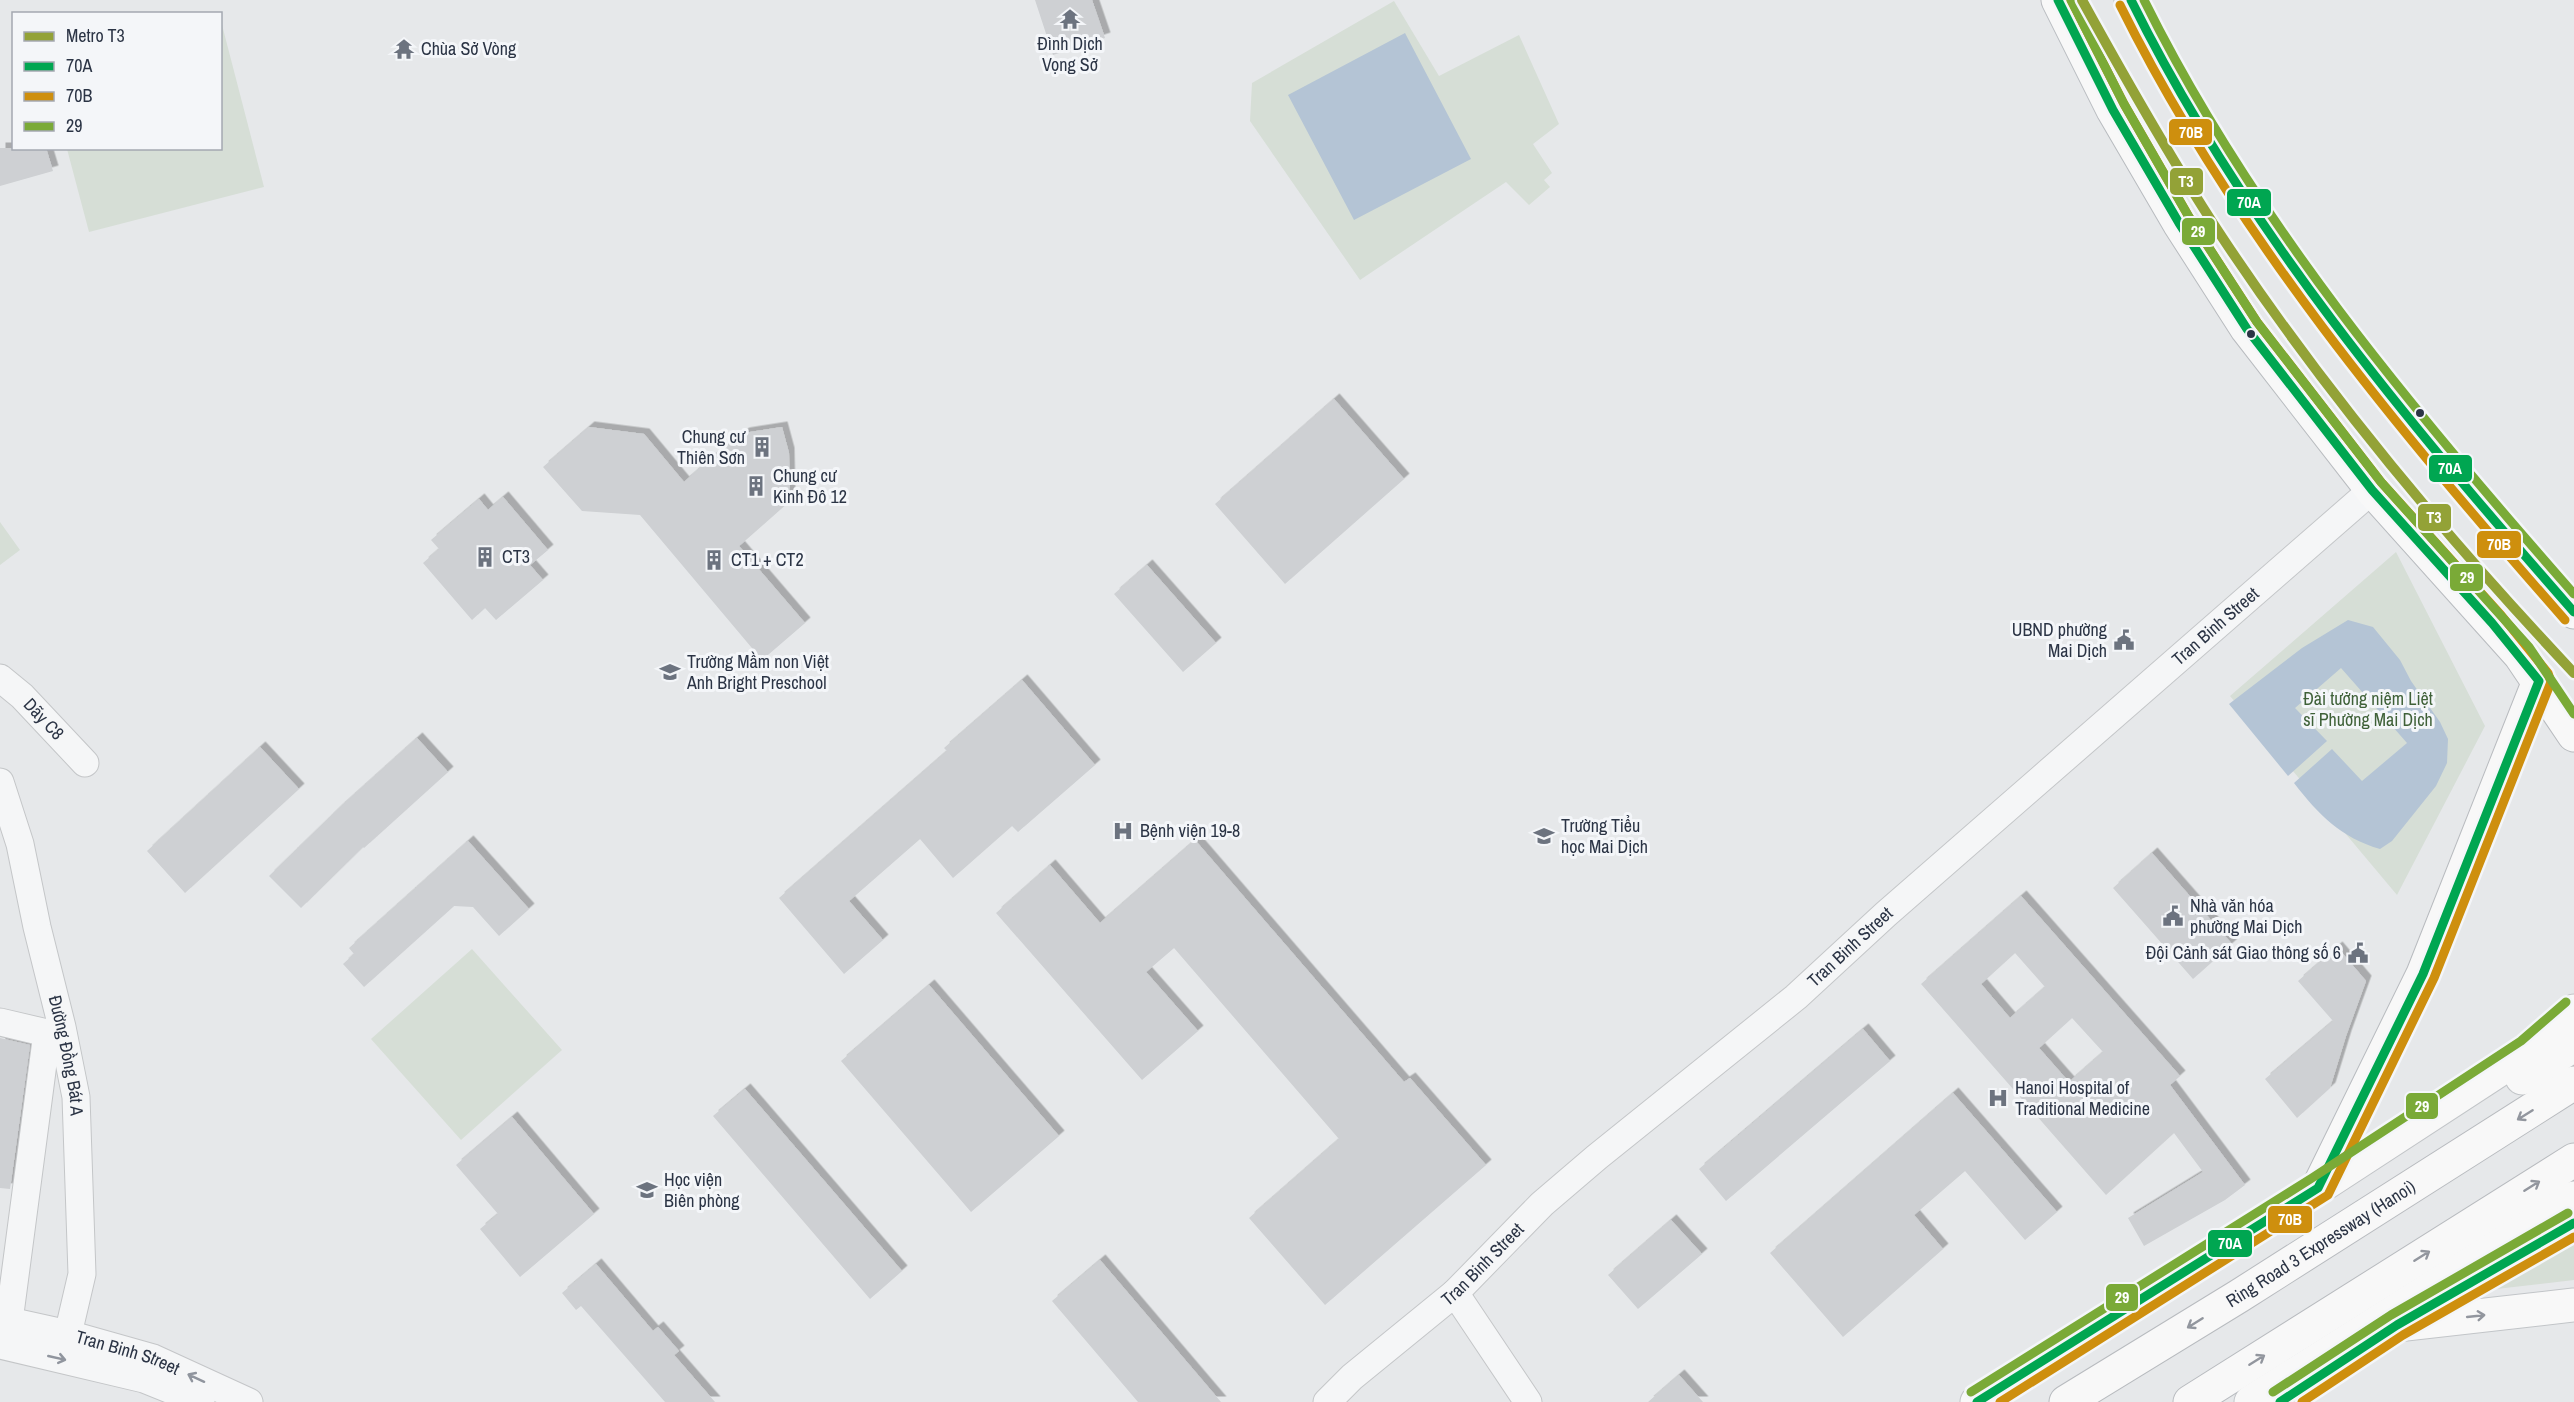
<svg xmlns="http://www.w3.org/2000/svg" width="2574" height="1402" viewBox="0 0 2574 1402" font-family="'Archivo Narrow',sans-serif">
  <defs>
    <filter id="shadow"><feDropShadow dx="5.5" dy="-5.5" stdDeviation="0" flood-color="#0004"/></filter>
  </defs>
  <rect width="100%" height="100%" fill="#e6e8ea"/>
  <!-- green -->
  <path fill="#d6ded6" d="M1394 1 1439 76 1519 35 1559 124 1533 144 1552 173 1544 180 1550 187 1529 205 1506 182 1360 280 1250 121 1252 83Z
    M221 21 264 187 89 232 67 149 220 148Z
    M0 522 20 550 0 565Z
    M2396 552 2485 726 2397 895 2230 696Z
    M472 949 562 1050 461 1140 371 1039Z
    M2574 1239V1280L2479 1291 2531 1256Z"/>
  <!-- water -->
  <path fill="#b4c4d5" d="M1405 33 1471 159 1354 220 1288 95Z
    M2348 620 2373 627 2400 660 2411 681 2440 722 2448 739 2447 763 2436 786 2392 841 2380 849C2340 837 2319 815 2294 783L2332 749 2362 781 2407 743 2341 668 2295 708 2327 741 2288 776 2229 704 2302 648Z"/>
  <!-- building -->
  <path fill="#ced0d3" fill-rule="evenodd" filter="url(#shadow)" d="M1035 0H1092L1105 38 1053 55Z
    M0 148H46L53 171 0 186Z
    M1334 399 1404 479 1285 584 1215 504Z
    M589 427 644 434 684 482 731 441 744 433 782 427 789 453 790 501 739 546 805 623 762 660 640 515 582 511 543 467Z
    M503 497 548 550 530 565 543 580 496 620 485 608 472 620 423 563 439 549 431 540 479 499 488 510Z
    M1147 565 1216 643 1183 672 1114 594Z
    M1022 680 1095 765 1018 832 1012 826 953 878 920 839 849 901 883 940 844 974 779 898 947 751 944 748Z
    M417 738 448 772 364 848 363 847 301 908 269 876 337 810Z
    M260 747 299 789 185 893 147 851Z
    M1195 840 1404 1082 1410 1078 1486 1165 1325 1305 1249 1218 1339 1139 1174 948 1146 972 1198 1031 1142 1080 996 913 1050 865 1100 923Z
    M468 841 529 909 499 936 473 907 454 906 364 987 343 964 354 954 349 948Z
    M2152 853 2232 944 2193 979 2113 888Z
    M2021 896 2180 1076 2170 1085 2245 1185 2225 1200 2144 1246 2128 1218 2203 1172 2174 1133 2106 1195 1921 984ZM2015 953 2045 987 2010 1018 1981 984ZM2072 1018 2103 1052 2069 1082 2039 1048Z
    M2337 947 2366 981 2346 1036 2330 1088 2297 1118 2265 1079 2333 1021 2298 981Z
    M929 985 1059 1136 971 1212 841 1061Z
    M1863 1029 1890 1061 1726 1201 1699 1169Z
    M0 1038 30 1045 10 1189 0 1188Z
    M745 1089 902 1271 870 1299 713 1116Z
    M1953 1093 2057 1212 2025 1240 1965 1171 1914 1215 1943 1249 1843 1337 1770 1253Z
    M512 1117 594 1214 520 1277 480 1229 498 1214 456 1165Z
    M1671 1220 1702 1254 1638 1309 1608 1275Z
    M1100 1260 1221 1402H1138L1052 1301Z
    M596 1264 653 1331 658 1327 679 1351 674 1355 715 1402H665L581 1306 576 1310 562 1293Z
    M1679 1375 1703 1402H1648Z"/>
  <g fill="none" stroke-linecap="round" stroke-linejoin="round">
    <!-- street casing -->
    <g stroke="#c4c6c8" stroke-width="29">
      <g id="street">
        <path id="s1" d="M0 678 22 696 85 763"/>
        <path id="s2" d="M0 782 20 844 37 927 62 1027 76 1097 82 1274 68 1334"/>
        <path d="M0 1022 47 1033 9 1321"/>
        <path d="M1455 1293 1528 1402"/>
        <path id="s3" d="M0 1319 68 1334 153 1358 249 1402"/>
        <path d="M0 1345 144 1379 201 1402"/>
        <path id="s4" d="M1327 1402 1352 1377 1455 1293 1542 1204 1597 1157 1796 997 1886 914 2372 490"/>
      </g>
    </g>
    <!-- primary casing -->
    <g stroke="#c2c5c8" stroke-width="35">
      <path id="primary" d="M2522 1078 2574 1045
        M2397 1325 2574 1305
        M1977 1402 2318 1188 2528 1051 2574 1011
        M2251 1402 2574 1198"/>
    </g>
    <!-- highway casing -->
    <g stroke="#b8bbbf" stroke-width="35">
      <g id="highway">
        <path d="M2058 0 2113 110 2179 223 2247 329 2372 490 2520 655 2574 735"/>
        <path d="M2131 0C2175 93 2232 180 2291 263 2379 386 2475 500 2574 612"/>
        <path d="M2318 1188 2423 974 2539 681"/>
        <path id="s5" d="M2066 1402 2239 1296 2574 1083"/>
        <path d="M2190 1402 2574 1160"/>
      </g>
    </g>
    <!-- street -->
    <use href="#street" stroke="#f5f6f7" stroke-width="27"/>
    <!-- primary -->
    <use href="#primary" stroke="#f8f8f8" stroke-width="33"/>
    <!-- highway -->
    <use href="#highway" stroke="#f8f8f8" stroke-width="33"/>
    <!-- bus-1 casing -->
    <g stroke="#f4f6f9" stroke-width="14">
      <path id="bus-1" d="M2131 0C2243 227 2408 423 2574 612
        M1977 1402 2318 1188 2423 974 2539 681 2492 623 2372 490 2247 329 2179 223 2113 110 2058 0
        M2280 1402 2397 1325 2574 1223"/>
    </g>
    <!-- bus-2 casing -->
    <g stroke="#f4f6f9" stroke-width="14">
      <path id="bus-2" d="M2120 5C2233 233 2398 430 2565 620
        M2000 1402 2328 1195 2434 978 2551 682 2548 673 2501 615 2381 482 2257 322 2189 217 2124 104 2071 0
        M2302 1402 2403 1335 2574 1237"/>
    </g>
    <!-- bus-3 casing -->
    <g stroke="#f4f6f9" stroke-width="14">
      <path id="bus-3" d="M2071 0 2124 104 2189 217 2257 322 2381 482 2529 647 2574 714
        M2144 0C2253 220 2413 411 2574 594
        M1971 1392 2312 1178 2521 1041 2566 1002
        M2273 1392 2391 1315 2568 1213"/>
    </g>
    <!-- bus-1 -->
    <use href="#bus-1" stroke="#00a651" stroke-width="9"/>
    <!-- bus-2 -->
    <use href="#bus-2" stroke="#ce8f0e" stroke-width="9"/>
    <!-- bus-3 -->
    <use href="#bus-3" stroke="#7aaa37" stroke-width="9"/>
    <!-- metro-1 casing -->
    <g stroke="#f4f6f9" stroke-width="15">
      <path id="metro-1" d="M2082 0C2125 78 2169 156 2218 231 2322 389 2444 535 2574 673"/>
    </g>
    <!-- metro-1 -->
    <use href="#metro-1" stroke="#93a237" stroke-width="10"/>
  </g>
  <!-- one-way arrows -->
  <defs><path id="oneway-shaft" d="M-6 0H5M1.5-3L5.5 0L1.5 3" fill="none" stroke-width="1.6" stroke-linecap="round" stroke-linejoin="round" transform="scale(1.5)"/></defs>
  <g stroke="#92969e">
    <use href="#oneway-shaft" transform="translate(2525 1115) rotate(148)"/>
    <use href="#oneway-shaft" transform="translate(2532 1186) rotate(-32)"/>
    <use href="#oneway-shaft" transform="translate(2422 1256) rotate(-32)"/>
    <use href="#oneway-shaft" transform="translate(2476 1316) rotate(-6)"/>
    <use href="#oneway-shaft" transform="translate(2195 1323) rotate(148)"/>
    <use href="#oneway-shaft" transform="translate(2257 1360) rotate(-32)"/>
  </g>
  <g stroke="#90959e">
    <use href="#oneway-shaft" transform="translate(57 1358) rotate(13)"/>
    <use href="#oneway-shaft" transform="translate(196 1378) rotate(-155)"/>
  </g>
  <!-- icons -->
  <defs>
    <g id="temple-bare" transform="scale(1.62)"><path d="M0-6L5-2H3V0L6.5 2.5H4V6H1.5V3h-3V6H-4V2.5H-6.5L-3 0V-2H-5Z" fill="#6c737f" stroke="#f4f6f9" stroke-width="2.5" paint-order="stroke"/></g>
    <g id="building-bare" transform="scale(1.62)"><path d="M-4-6H4V6H1V3H-1V6H-4ZM-2.5-4.3h1.7v1.8h-1.7ZM.8-4.3h1.7v1.8H.8ZM-2.5-1h1.7V.8h-1.7ZM.8-1h1.7V.8H.8Z" fill="#6c737f" stroke="#f4f6f9" stroke-width="2.5" paint-order="stroke"/></g>
    <g id="civic-bare" transform="scale(1.62)"><path d="M-.6-6.5H3V-4.5H.6V-3L4-1V1h2V6H-6V1h2V-1L-.6-3ZM-1.2 2.5V6h2.4V2.5Z" fill="#6c737f" stroke="#f4f6f9" stroke-width="2.5" paint-order="stroke"/></g>
    <g id="school-bare" transform="scale(1.62)"><path d="M0-5L7-2L0 1L-7-2ZM-4 1L0 2.5L4 1V4Q0 6-4 4Z" fill="#6c737f" stroke="#f4f6f9" stroke-width="2.5" paint-order="stroke"/></g>
    <g id="hospital-bare" transform="scale(1.62)"><path d="M-5-5h3v3.5h4V-5h3V5h-3V1.5h-4V5h-3Z" fill="#6c737f" stroke="#f4f6f9" stroke-width="2.5" paint-order="stroke"/></g>
    <g id="university-bare" transform="scale(1.62)"><path d="M0-5L7-2L0 1L-7-2ZM-4 1L0 2.5L4 1V4Q0 6-4 4Z" fill="#6c737f" stroke="#f4f6f9" stroke-width="2.5" paint-order="stroke"/></g>
  </defs>
  <g fill-rule="evenodd">
    <use href="#temple-bare" x="1070" y="19"/>
    <use href="#temple-bare" x="404" y="49"/>
    <use href="#building-bare" x="762" y="447"/>
    <use href="#building-bare" x="756" y="486"/>
    <use href="#building-bare" x="485" y="557"/>
    <use href="#building-bare" x="714" y="560"/>
    <use href="#civic-bare" x="2124" y="640"/>
    <use href="#school-bare" x="670" y="672"/>
    <use href="#hospital-bare" x="1123" y="831"/>
    <use href="#school-bare" x="1544" y="836"/>
    <use href="#civic-bare" x="2173" y="916"/>
    <use href="#civic-bare" x="2358" y="953"/>
    <use href="#hospital-bare" x="1998" y="1098"/>
    <use href="#university-bare" x="647" y="1190"/>
  </g>
  <!-- markers -->
  <g fill="#2b3445" stroke="#f4f6f9" stroke-width="2">
    <circle cx="2251" cy="334" r="5"/>
    <circle cx="2420" cy="413" r="5"/>
  </g>
  <g text-anchor="middle" stroke-width="6" stroke-linejoin="round" paint-order="stroke">
    <!-- poi labels -->
    <g font-size="18" fill="#2b3445" stroke="#f4f6f9" text-anchor="start">
      <text x="1070" y="50" text-anchor="middle">Đình Dịch<tspan x="1070" dy="21">Vọng Sở</tspan></text>
      <text x="421" y="55">Chùa Sở Vòng</text>
      <text x="745" y="443" text-anchor="end">Chung cư<tspan x="745" dy="21">Thiên Sơn</tspan></text>
      <text x="773" y="482">Chung cư<tspan x="773" dy="21">Kinh Đô 12</tspan></text>
      <text x="502" y="563">CT3</text>
      <text x="731" y="566">CT1 + CT2</text>
      <text x="2107" y="636" text-anchor="end">UBND phường<tspan x="2107" dy="21">Mai Dịch</tspan></text>
      <text x="687" y="668">Trường Mầm non Việt<tspan x="687" dy="21">Anh Bright Preschool</tspan></text>
      <text x="1561" y="832">Trường Tiểu<tspan x="1561" dy="21">học Mai Dịch</tspan></text>
      <text x="1140" y="837">Bệnh viện 19-8</text>
      <text x="2190" y="912">Nhà văn hóa<tspan x="2190" dy="21">phường Mai Dịch</tspan></text>
      <text x="2341" y="959" text-anchor="end">Đội Cảnh sát Giao thông số 6</text>
      <text x="2015" y="1094">Hanoi Hospital of<tspan x="2015" dy="21">Traditional Medicine</tspan></text>
      <text x="664" y="1186">Học viện<tspan x="664" dy="21">Biên phòng</tspan></text>
    </g>
    <!-- street labels -->
    <g font-size="18" fill="#2b3445" stroke="#f4f6f9">
      <text dy="6" stroke="none"><textPath href="#s4" startOffset="1180">Tran Binh Street</textPath></text>
      <text dy="6" stroke="none"><textPath href="#s1" startOffset="60">Dãy C8</textPath></text>
      <text dy="6" stroke="none"><textPath href="#s4" startOffset="694">Tran Binh Street</textPath></text>
      <text dy="6" stroke="none"><textPath href="#s2" startOffset="282">Đường Đồng Bát A</textPath></text>
      <text dy="6" stroke="none"><textPath href="#s5" startOffset="300">Ring Road 3 Expressway (Hanoi)</textPath></text>
      <text dy="6" stroke="none"><textPath href="#s4" startOffset="208">Tran Binh Street</textPath></text>
      <text dy="6" stroke="none"><textPath href="#s3" startOffset="132">Tran Binh Street</textPath></text>
    </g>
    <!-- park labels -->
    <g font-size="18" fill="#3f6138" stroke="#f4f6f9">
      <text x="2368" y="705">Đài tưởng niệm Liệt<tspan x="2368" dy="21">sĩ Phường Mai Dịch</tspan></text>
    </g>
  </g>
  <g stroke="#f4f6f9" stroke-width="2">
    <rect x="2168" y="118" width="45" height="28" rx="6" fill="#ce8f0e"/>
    <rect x="2169" y="167" width="35" height="29" rx="6" fill="#93a237"/>
    <rect x="2226" y="188" width="46" height="29" rx="6" fill="#00a651"/>
    <rect x="2181" y="217" width="35" height="29" rx="6" fill="#7aaa37"/>
    <rect x="2428" y="454" width="45" height="29" rx="6" fill="#00a651"/>
    <rect x="2417" y="503" width="35" height="29" rx="6" fill="#93a237"/>
    <rect x="2476" y="530" width="46" height="29" rx="6" fill="#ce8f0e"/>
    <rect x="2449" y="563" width="35" height="29" rx="6" fill="#7aaa37"/>
    <rect x="2405" y="1092" width="34" height="28" rx="6" fill="#7aaa37"/>
    <rect x="2267" y="1205" width="46" height="29" rx="6" fill="#ce8f0e"/>
    <rect x="2207" y="1229" width="46" height="29" rx="6" fill="#00a651"/>
    <rect x="2105" y="1283" width="34" height="29" rx="6" fill="#7aaa37"/>
  </g>
  <g font-size="16" text-anchor="middle" font-weight="bold" fill="#fff">
    <text x="2191" y="138">70B</text>
    <text x="2186" y="187">T3</text>
    <text x="2249" y="208">70A</text>
    <text x="2198" y="237">29</text>
    <text x="2450" y="474">70A</text>
    <text x="2434" y="523">T3</text>
    <text x="2499" y="550">70B</text>
    <text x="2467" y="583">29</text>
    <text x="2422" y="1112">29</text>
    <text x="2290" y="1225">70B</text>
    <text x="2230" y="1249">70A</text>
    <text x="2122" y="1303">29</text>
  </g>
  <!-- legend -->
  <rect x="12" y="12" width="210" height="138" fill="#f4f6f9" stroke="#a4a8b1" stroke-width="1.5"/>
  <rect x="24" y="32" width="30" height="9" fill="#93a237" stroke="#a4a8b1" stroke-width="1.5"/>
  <text x="66" y="42" font-size="18" fill="#2b3445">Metro T3</text>
  <rect x="24" y="62" width="30" height="9" fill="#00a651" stroke="#a4a8b1" stroke-width="1.5"/>
  <text x="66" y="72" font-size="18" fill="#2b3445">70A</text>
  <rect x="24" y="92" width="30" height="9" fill="#ce8f0e" stroke="#a4a8b1" stroke-width="1.5"/>
  <text x="66" y="102" font-size="18" fill="#2b3445">70B</text>
  <rect x="24" y="122" width="30" height="9" fill="#7aaa37" stroke="#a4a8b1" stroke-width="1.5"/>
  <text x="66" y="132" font-size="18" fill="#2b3445">29</text>
</svg>
